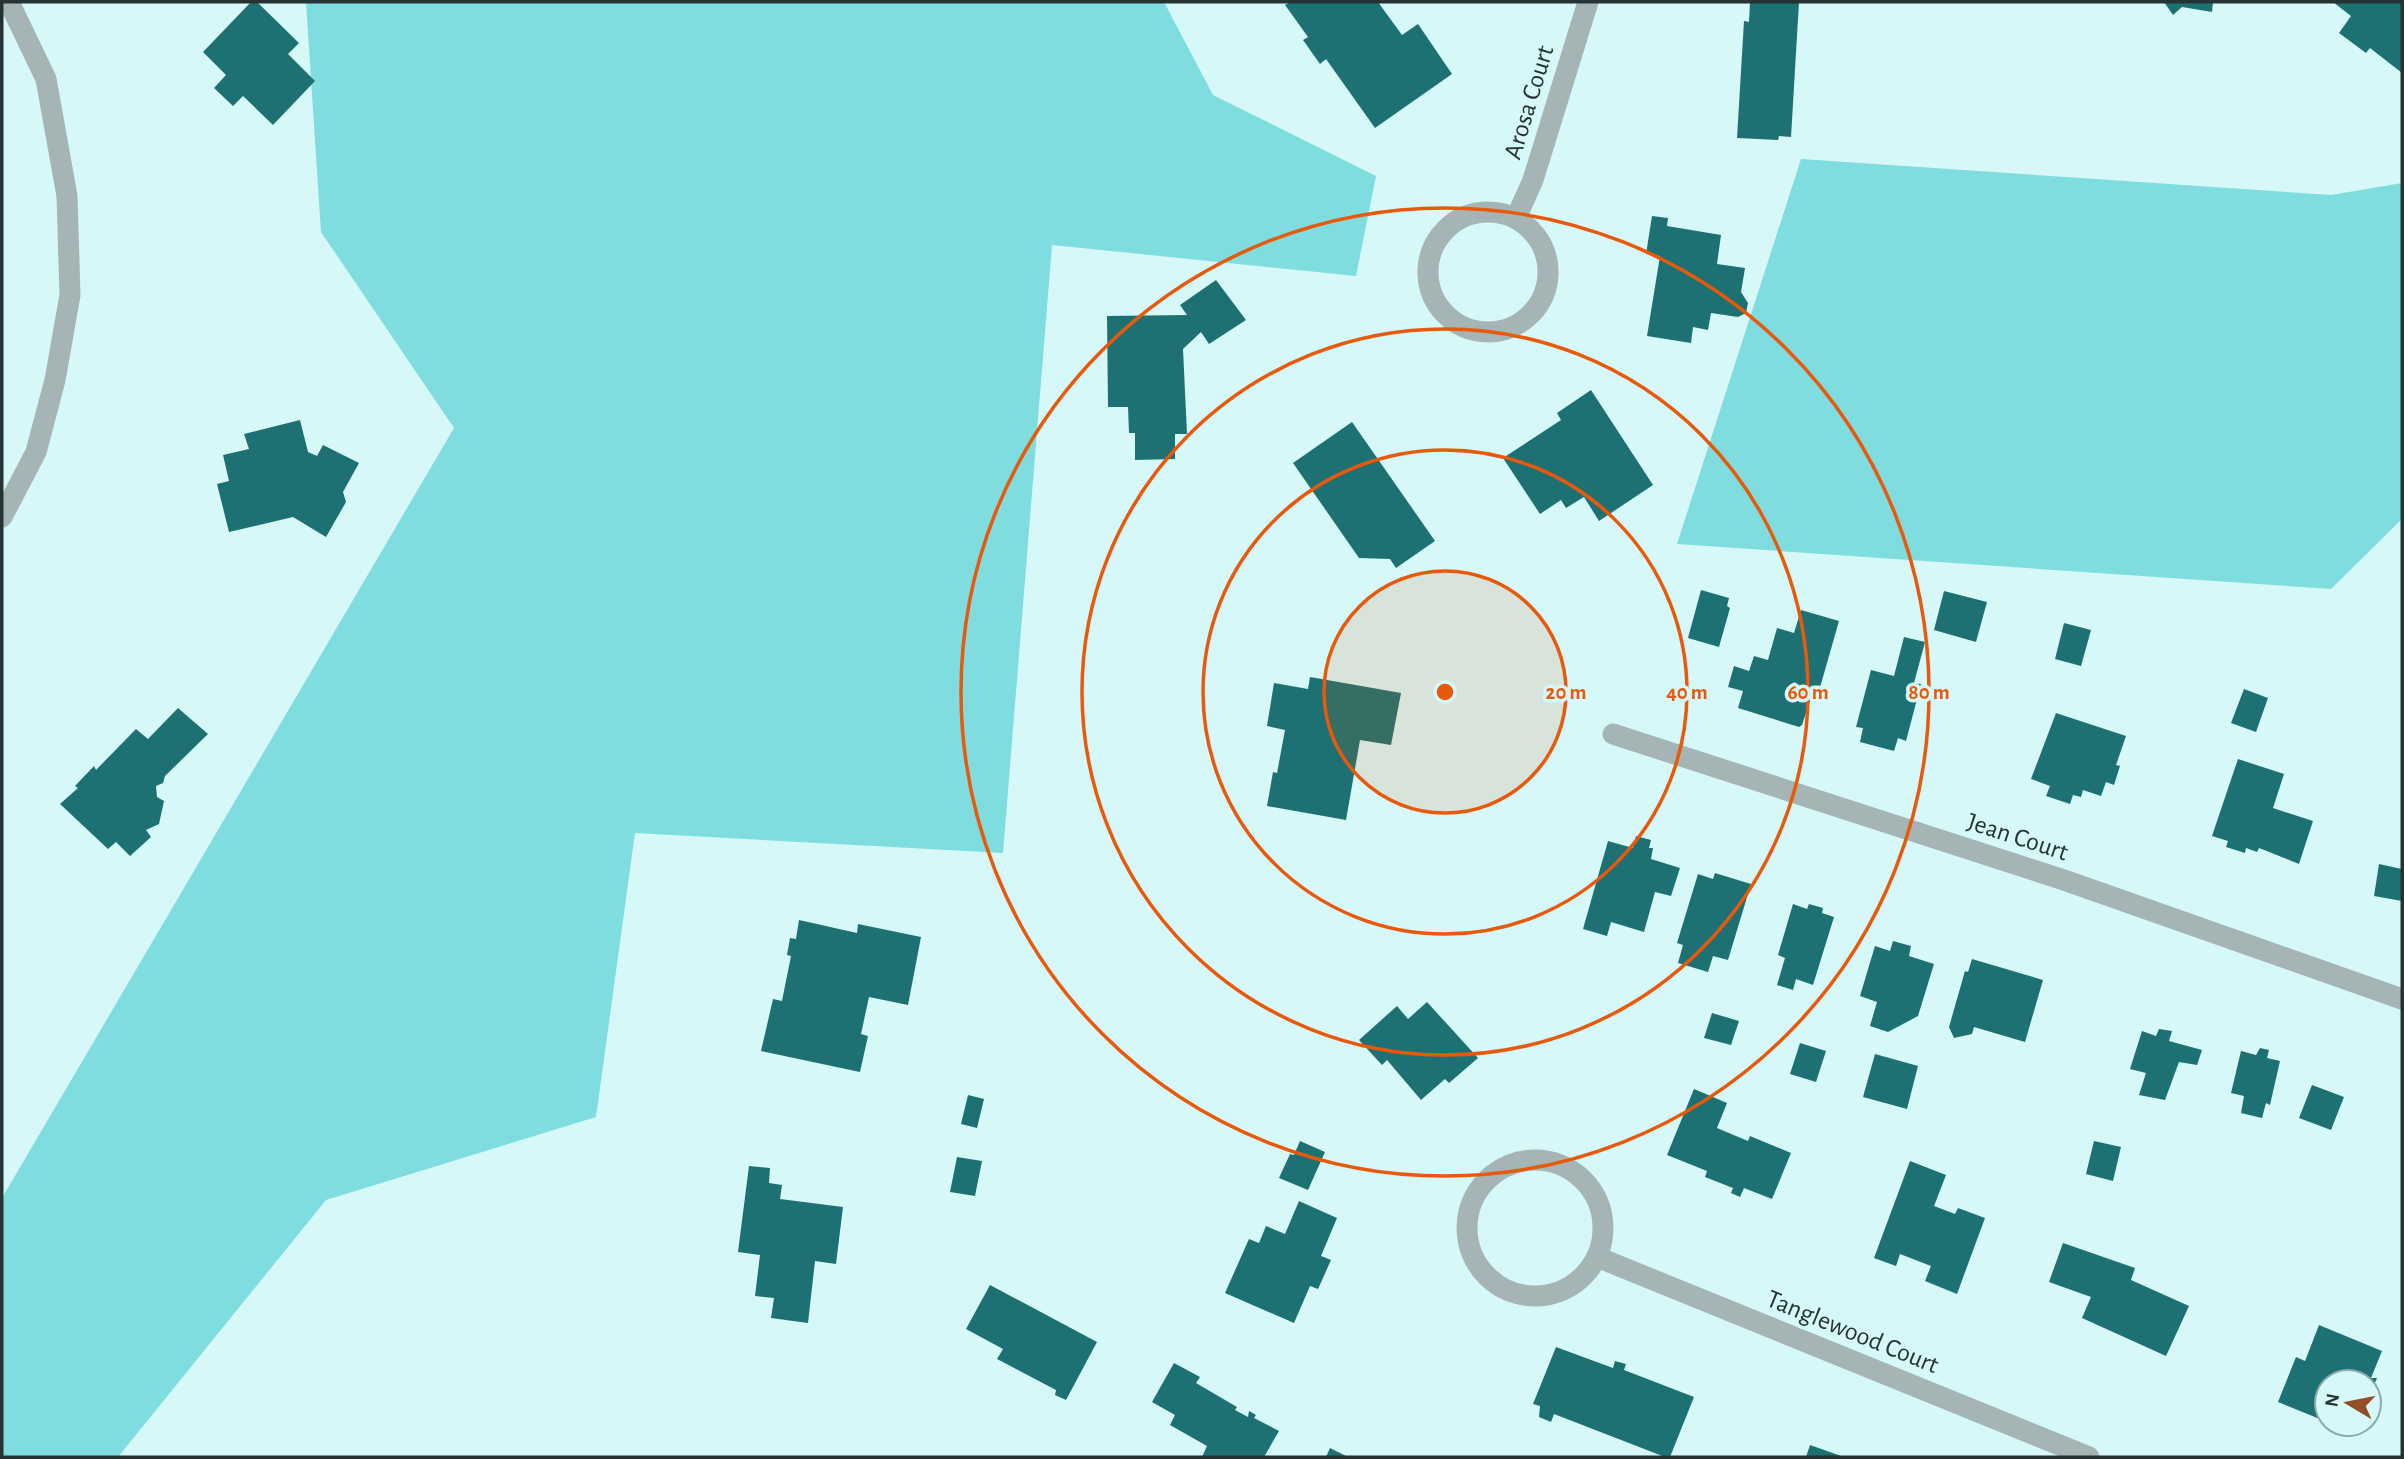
<svg xmlns="http://www.w3.org/2000/svg" width="2404" height="1459" viewBox="0 0 2404 1459" font-family="'Alegreya Sans',sans-serif">
  <rect width="100%" height="100%" fill="#d6f8f8"/>
  <!-- green -->
  <path fill="#7fdddf" d="M306 2H1164L1213 95 1376 176 1356 276 1052 245 1003 853 635 833 596 1117 326 1200 118 1457H2V1198L454 428 321 232Z
    M1801 159 2331 195 2402 183V519L2331 589 1677 544Z"/>
  <!-- building -->
  <path fill="#1e7173" d="M251 2H257L299 43 288 54 315 81 273 125 243 96 233 106 214 88 226 75 203 52Z
    M1290 2H1378L1402 35 1418 24 1452 74 1375 128 1326 59 1320 64 1303 40 1308 37 1285 5Z
    M1750 2H1799L1791 137 1779 136 1778 140 1737 138 1744 21 1749 22Z
    M2164 2H2213L2212 12 2182 7 2173 15Z
    M2333 2H2402V73L2370 48 2366 53 2339 33 2351 16Z
    M1652 216 1668 218 1667 226 1721 235 1717 264 1745 268 1741 292 1748 303 1746 313 1738 317 1711 313 1708 330 1693 327 1691 343 1647 336 1660 256 1646 254Z
    M1216 280 1246 320 1209 344 1201 332 1183 349 1187 434H1175V459L1135 460V433H1129L1128 407H1108L1107 316 1187 315 1180 305Z
    M1591 390 1653 485 1599 521 1584 497 1566 508 1561 500 1540 514 1503 458 1561 420 1557 413Z
    M300 420 308 452 317 456 323 445 359 463 343 492 346 502 326 537 293 517 229 532 217 484 229 481 223 455 249 449 244 434Z
    M1352 422 1435 541 1396 568 1390 559 1359 558 1293 463Z
    M1701 590 1729 598 1727 606 1730 608 1719 647 1688 638Z
    M1944 591 1987 602 1976 642 1934 630Z
    M1801 610 1839 621 1819 691 1814 689 1802 725 1799 727 1738 708 1743 691 1728 687 1734 666 1749 671 1754 656 1768 660 1777 628 1794 633Z
    M2064 623 2091 630 2081 666 2055 659Z
    M1904 637 1925 642 1914 683 1921 684 1906 741 1898 738 1894 751 1860 742 1863 728 1856 727 1871 670 1894 676Z
    M1310 677 1401 693 1391 745 1360 740 1346 820 1267 806 1273 772 1277 773 1285 730 1267 726 1274 683 1308 689Z
    M2244 689 2268 698 2256 732 2231 723Z
    M178 708 208 734 165 776 163 783 156 786 157 797 164 801 159 824 146 830 151 837 130 856 116 842 108 849 60 804 78 788 75 786 94 766 96 770 136 729 148 739Z
    M2056 713 2126 736 2116 765 2120 766 2114 785 2106 782 2101 796 2083 790 2081 797 2073 795 2070 804 2046 796 2050 786 2031 779Z
    M2238 759 2284 774 2273 808 2313 821 2299 864 2259 848 2257 852 2246 848 2245 853 2226 847 2228 841 2212 836Z
    M1636 836 1651 840 1649 848H1653L1651 859 1680 868 1671 896 1655 892 1644 932 1611 922 1607 936 1583 929 1608 841 1633 848Z
    M2379 864 2402 869V901L2374 896Z
    M1715 873 1751 884 1728 960 1713 956 1708 972 1678 963 1683 945 1677 943 1698 874 1713 879Z
    M1793 904 1807 909 1809 904 1823 908 1822 913 1834 917 1813 985 1796 979 1793 990 1777 985 1785 958 1778 955Z
    M799 920 857 933 858 924 921 937 908 1005 869 997 861 1034 868 1036 860 1072 761 1051 773 999 782 1001 791 956 787 955 790 938 796 939Z
    M1893 941 1911 946 1909 956 1934 964 1918 1016 1888 1032 1870 1026 1877 1002 1860 996 1875 946 1890 951Z
    M1972 959 2043 980 2025 1042 1974 1027 1972 1034 1954 1038 1949 1027 1965 971 1968 972Z
    M1427 1002 1478 1058 1449 1083 1445 1079 1421 1100 1387 1060 1382 1065 1359 1040 1397 1006 1408 1019Z
    M1712 1013 1739 1021 1731 1045 1704 1038Z
    M2159 1029 2172 1031 2169 1041 2202 1050 2197 1065 2179 1062 2165 1100 2139 1095 2146 1073 2130 1069 2142 1031 2156 1036Z
    M1800 1043 1826 1051 1816 1082 1790 1074Z
    M2260 1048 2269 1050 2267 1058 2280 1061 2270 1105 2266 1103 2262 1118 2241 1113 2244 1096 2231 1093 2241 1051 2256 1055Z
    M1875 1054 1918 1066 1907 1109 1863 1097Z
    M2312 1085 2344 1097 2331 1130 2299 1118Z
    M1694 1089 1727 1103 1717 1128 1748 1141 1750 1136 1791 1153 1772 1199 1744 1188 1740 1197 1731 1193 1733 1188 1705 1177 1707 1171 1667 1155Z
    M968 1095 984 1099 977 1128 961 1124Z
    M1300 1141 1325 1152 1308 1190 1279 1178 1290 1154 1294 1155Z
    M2094 1141 2121 1147 2113 1181 2086 1174Z
    M957 1157 982 1161 975 1196 950 1192Z
    M1910 1161 1946 1175 1934 1206 1955 1214 1958 1208 1985 1218 1957 1294 1925 1281 1931 1266 1900 1254 1896 1266 1874 1258Z
    M749 1166 770 1168 769 1183 782 1185 780 1199 843 1207 836 1264 815 1261 808 1323 771 1318 774 1298 755 1296 760 1255 738 1252Z
    M1299 1201 1337 1218 1321 1256 1331 1260 1318 1289 1310 1286 1294 1323 1225 1293 1249 1239 1259 1243 1266 1226 1285 1234Z
    M2063 1243 2135 1268 2131 1280 2189 1306 2166 1356 2082 1318 2091 1297 2049 1282Z
    M990 1285 1097 1342 1066 1400 1055 1395 1056 1390 997 1359 1003 1349 966 1329Z
    M2319 1325 2382 1351 2371 1378H2377L2369 1397V1382H2327V1422L2278 1402 2296 1357 2305 1361Z
    M1556 1347 1613 1368 1615 1361 1626 1364 1624 1370 1694 1397 1670 1457H1665L1554 1414 1551 1422 1539 1417 1540 1406 1533 1404Z
    M1174 1363 1200 1377 1196 1383 1237 1407 1235 1410 1248 1417 1249 1411 1256 1415 1254 1418 1279 1431 1264 1457H1202L1207 1446 1170 1425 1175 1415 1152 1402Z
    M2333 1424H2358L2354 1433Z
    M1810 1445 1844 1457H1806Z
    M1330 1448 1348 1457H1326Z"/>
  <g fill="none" stroke-linecap="round" stroke-linejoin="round">
    <!-- minor -->
    <path stroke="#a5b4b4" stroke-width="21" d="M1428 272a60 60 0 1 1 120 0a60 60 0 1 1-120 0Z
      M1516 218 1533 180 1588 2
      M2 517 36 452 55 380 70 295 67 196 46 79 9 2
      M1613 734 2064 880 2402 999
      M1467 1228a68 68 0 1 1 136 0a68 68 0 1 1-136 0Z
      M1597 1257 2089 1457"/>
  </g>
  <!-- distance rings -->
  <circle cx="1445" cy="692" r="121" fill="#e8590c" fill-opacity=".12"/>
  <g fill="none" stroke="#e8590c" stroke-width="3.5">
    <circle cx="1445" cy="692" r="121"/>
    <circle cx="1445" cy="692" r="242"/>
    <circle cx="1445" cy="692" r="363"/>
    <circle cx="1445" cy="692" r="484"/>
  </g>
  <g text-anchor="middle" stroke-width="7" stroke-linejoin="round" paint-order="stroke">
    <!-- street labels -->
    <g font-size="26" fill="#263334" stroke="#d6f8f8">
      <text transform="translate(1528 102) rotate(-73)" y="9">Arosa Court</text>
      <text transform="translate(2018 836) rotate(18)" y="9">Jean Court</text>
      <text transform="translate(1853 1331) rotate(22)" y="9">Tanglewood Court</text>
    </g>
  </g>
  <circle cx="1445" cy="692" r="10" fill="#e8590c" stroke="#d6f8f8" stroke-width="3.5"/>
  <g font-size="21" text-anchor="middle" font-weight="bold" fill="#e8590c" stroke="#d6f8f8" stroke-width="7" stroke-linejoin="round" paint-order="stroke">
    <text x="1566" y="699">20 m</text>
    <text x="1687" y="699">40 m</text>
    <text x="1808" y="699">60 m</text>
    <text x="1929" y="699">80 m</text>
  </g>
  <!-- border -->
  <rect width="2404" height="1459" fill="none" stroke="#263334" stroke-width="7"/>
  <!-- north arrow -->
  <g transform="translate(2348 1403) rotate(280)"><circle r="33" fill="#d6f8f8" stroke="#90a9aa" stroke-width="2"/>
  <path d="M0-5L12 26L0 18L-12 26Z" fill="#944e27"/>
  <text y="-10" font-size="19" font-weight="bold" text-anchor="middle" fill="#263334">N</text>
  </g>
</svg>
